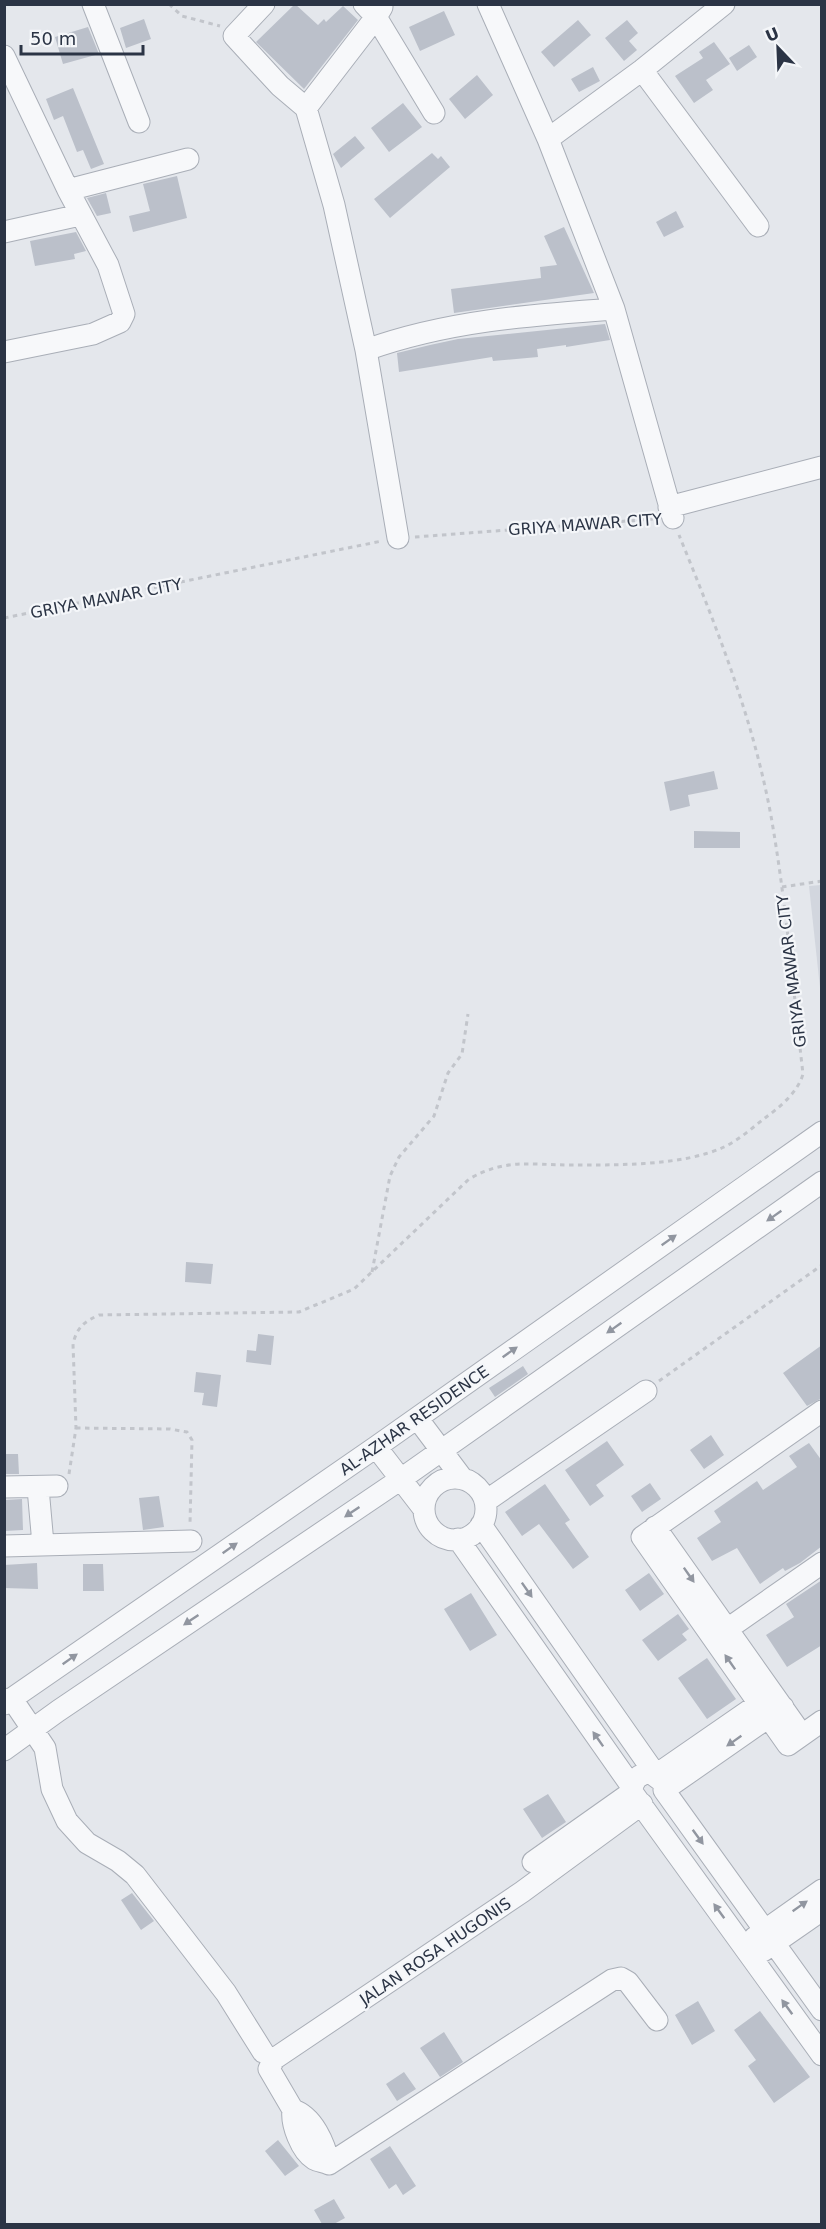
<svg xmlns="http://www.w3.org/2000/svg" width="826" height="2229" viewBox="0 0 826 2229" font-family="'DejaVu Sans',sans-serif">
  <rect width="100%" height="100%" fill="#e4e7ec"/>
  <!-- built -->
  <path fill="#d2d6de" d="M821 885H822L821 997 809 886Z"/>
  <!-- building -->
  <path fill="#bbc0ca" d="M295 4 318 25 324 19 326 22 343 6 358 20 304 89 256 42Z
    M444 11 455 35 420 51 409 27Z
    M144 19 151 39 126 48 120 28Z
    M578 20 591 35 554 67 541 52Z
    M627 20 638 33 629 41 637 50 624 61 605 38Z
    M88 27 99 54 63 64 55 37Z
    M714 42 730 64 706 80 713 90 694 103 675 76 703 58 699 52Z
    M749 45 757 57 737 71 729 58Z
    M593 67 600 81 579 92 571 79Z
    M477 75 493 95 465 119 449 99Z
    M73 88 104 164 91 169 83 150 77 152 63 116 54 120 46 99Z
    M403 103 422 127 389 152 371 128Z
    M355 136 365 148 341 168 333 154Z
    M432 153 438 159 441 156 450 167 390 218 374 199Z
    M177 176 187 218 133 232 129 216 150 211 143 184Z
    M106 193 111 213 97 216 87 198Z
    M676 211 684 227 664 237 656 222Z
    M564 227 594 293 454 313 451 289 541 278 540 267 557 265 544 236Z
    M76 232 86 251 74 254 75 259 35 266 30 241Z
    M605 324 610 340 566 347V345L537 349 538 357 493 361 492 357 399 372 397 353 430 345 458 339Z
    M714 771 718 789 688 795 690 806 670 811 664 782Z
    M694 831 740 832V848H694Z
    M186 1262 213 1264 211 1284 185 1282Z
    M258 1334 274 1336 271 1365 246 1362 247 1350 256 1351Z
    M822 1345V1398L807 1406 783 1373Z
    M523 1366 528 1374 495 1397 489 1388Z
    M196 1372 221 1375 217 1407 202 1405 204 1393 194 1392Z
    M711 1435 724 1455 704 1469 690 1450Z
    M607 1441 624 1465 596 1485 604 1496 590 1506 565 1470Z
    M809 1443 822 1461V1546L800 1563 785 1571 783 1568 760 1584 737 1548 712 1561 697 1538 721 1522 714 1511 757 1481 763 1490 797 1467 789 1456Z
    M4 1454H18L19 1474H4Z
    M650 1483 661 1499 642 1512 631 1496Z
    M545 1484 570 1520 565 1523 589 1557 573 1569 539 1524 522 1536 505 1512Z
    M159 1496 164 1527 143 1530 139 1498Z
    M22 1499 23 1530 5 1531 4 1500Z
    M37 1563 38 1589 4 1588V1565Z
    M83 1564H103L104 1591H83Z
    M649 1573 664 1594 640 1611 625 1590Z
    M822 1580V1645L787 1667 766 1635 794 1617 786 1604Z
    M471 1593 497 1635 470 1651 444 1609Z
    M678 1614 689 1629 682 1634 687 1640 658 1661 642 1640Z
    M707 1658 736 1699 707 1719 678 1678Z
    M548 1794 566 1822 542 1838 523 1809Z
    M132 1893 154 1921 141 1930 121 1900Z
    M698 2001 715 2031 692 2045 675 2015Z
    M760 2011 810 2077 774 2103 748 2066 756 2060 734 2030Z
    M444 2032 463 2062 440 2077 420 2048Z
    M404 2072 416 2089 397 2101 386 2084Z
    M278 2140 299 2166 285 2176 265 2151Z
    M390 2146 416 2186 403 2195 396 2184 389 2189 370 2159Z
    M334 2199 345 2218 334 2224H322L314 2210Z"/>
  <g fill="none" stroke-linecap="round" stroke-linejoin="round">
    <!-- minor casing -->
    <g stroke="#a9aeb7" stroke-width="23">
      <path id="minor" d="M93 4 139 122
        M264 4 234 36 280 86 306 108 334 205 366 350 398 538
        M488 4 548 139 614 309 673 518
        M382 7 376 17 434 113
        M4 56 68 190 108 265 124 314 120 322 93 334 4 352
        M642 70 758 226
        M306 108 376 17 364 4
        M548 139 642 70 724 4
        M68 190 188 159
        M4 232 80 215
        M366 350C446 321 530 315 614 309
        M669 507 822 467
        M822 1411 642 1537 788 1745 822 1721
        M417 1418 462 1478
        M376 1447 423 1508
        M424 1509a31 31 0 1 1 62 0a31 31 0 1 1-62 0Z
        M4 1487 57 1486
        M38 1488 43 1544
        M486 1501 646 1391
        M481 1525 656 1775 773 1694
        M655 1527 802 1735
        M458 1539 632 1787
        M4 1546 191 1541
        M716 1637 822 1563
        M4 1699 14 1702 45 1748 52 1789 67 1821 87 1843 118 1861 135 1875 226 1993 263 2052
        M4 1704 376 1447 822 1132
        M783 1707 664 1790 822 2010
        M4 1750 58 1711 401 1479 822 1182
        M663 1782 651 1773C639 1773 632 1780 632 1792L822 2055
        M642 1804 522 1892 274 2059 269 2069 293 2110C291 2124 301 2151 314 2159 318 2161 324 2162 329 2164L612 1980 621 1978 628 1982 657 2020
        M533 1862 632 1792
        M754 1938 822 1890
        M763 1951 822 1910
        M293 2110C313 2116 325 2144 329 2164"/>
    </g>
    <!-- path -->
    <path stroke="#c2c5cb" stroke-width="3" stroke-dasharray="4.5 4.5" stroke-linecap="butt" d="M169 4 182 16 220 26
      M415 537 654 519
      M4 618 382 541
      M782 887 822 881
      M372 1272 390 1176 399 1157 434 1116 448 1073 462 1054 468 1014
      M659 1381 822 1265
      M76 1428 170 1429 187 1432 192 1440 190 1524
      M69 1474 76 1428 73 1344C77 1327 84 1322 99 1315L299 1312 354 1289 469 1179C506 1158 530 1165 571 1165 616 1165 683 1166 724 1147 739 1140 752 1128 765 1118 780 1107 798 1092 803 1074 793 988 786 901 771 816 753 718 716 626 679 535"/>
    <!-- minor -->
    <use href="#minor" stroke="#f7f8fa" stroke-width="21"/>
  </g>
  <!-- one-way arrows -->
  <defs><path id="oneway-solid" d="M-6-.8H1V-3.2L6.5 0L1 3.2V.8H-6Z" transform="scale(1.5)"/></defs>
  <g fill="#9196a0">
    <use href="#oneway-solid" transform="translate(774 1216) rotate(145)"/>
    <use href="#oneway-solid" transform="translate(669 1240) rotate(-35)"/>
    <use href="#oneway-solid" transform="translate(614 1328) rotate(145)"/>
    <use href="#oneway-solid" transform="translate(510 1352) rotate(-35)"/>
    <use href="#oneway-solid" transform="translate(352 1512) rotate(146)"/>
    <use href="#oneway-solid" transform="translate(230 1548) rotate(-35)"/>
    <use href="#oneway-solid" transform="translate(689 1575) rotate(55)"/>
    <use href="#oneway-solid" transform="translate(527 1590) rotate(55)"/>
    <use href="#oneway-solid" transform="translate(191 1620) rotate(146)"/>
    <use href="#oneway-solid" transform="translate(70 1659) rotate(-35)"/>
    <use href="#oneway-solid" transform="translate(730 1662) rotate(-125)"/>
    <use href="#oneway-solid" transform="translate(598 1739) rotate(-125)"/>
    <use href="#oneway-solid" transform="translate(734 1741) rotate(145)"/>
    <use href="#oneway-solid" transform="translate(698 1837) rotate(54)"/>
    <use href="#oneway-solid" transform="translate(800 1906) rotate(-35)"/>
    <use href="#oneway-solid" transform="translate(719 1911) rotate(-126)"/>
    <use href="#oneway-solid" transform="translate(787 2007) rotate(-126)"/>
  </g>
  <g text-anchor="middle" stroke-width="4.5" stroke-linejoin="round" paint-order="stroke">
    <!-- street labels -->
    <g font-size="16" fill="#2b3445" stroke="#f4f6f9">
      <text transform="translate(585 524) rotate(-4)" y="6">GRIYA MAWAR CITY</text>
      <text transform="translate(106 598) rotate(-11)" y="6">GRIYA MAWAR CITY</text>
      <text transform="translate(791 971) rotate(-97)" y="6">GRIYA MAWAR CITY</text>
      <text transform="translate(414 1420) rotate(-35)" y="6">AL-AZHAR RESIDENCE</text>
      <text transform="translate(435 1951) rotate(-34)" y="6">JALAN ROSA HUGONIS</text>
    </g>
  </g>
  <!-- border -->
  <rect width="826" height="2229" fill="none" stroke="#2b3445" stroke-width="12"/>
  <!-- north arrow -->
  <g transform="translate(778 48) rotate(337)" stroke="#f4f6f9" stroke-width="4.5" paint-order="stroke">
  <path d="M0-4.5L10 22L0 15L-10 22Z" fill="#2b3445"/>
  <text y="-9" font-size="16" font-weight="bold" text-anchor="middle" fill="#2b3445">U</text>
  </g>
  <!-- scale -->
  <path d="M21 45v9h122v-9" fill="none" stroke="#2b3445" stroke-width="3"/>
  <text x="30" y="45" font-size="18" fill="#2b3445" stroke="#f4f6f9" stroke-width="4.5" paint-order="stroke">50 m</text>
</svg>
